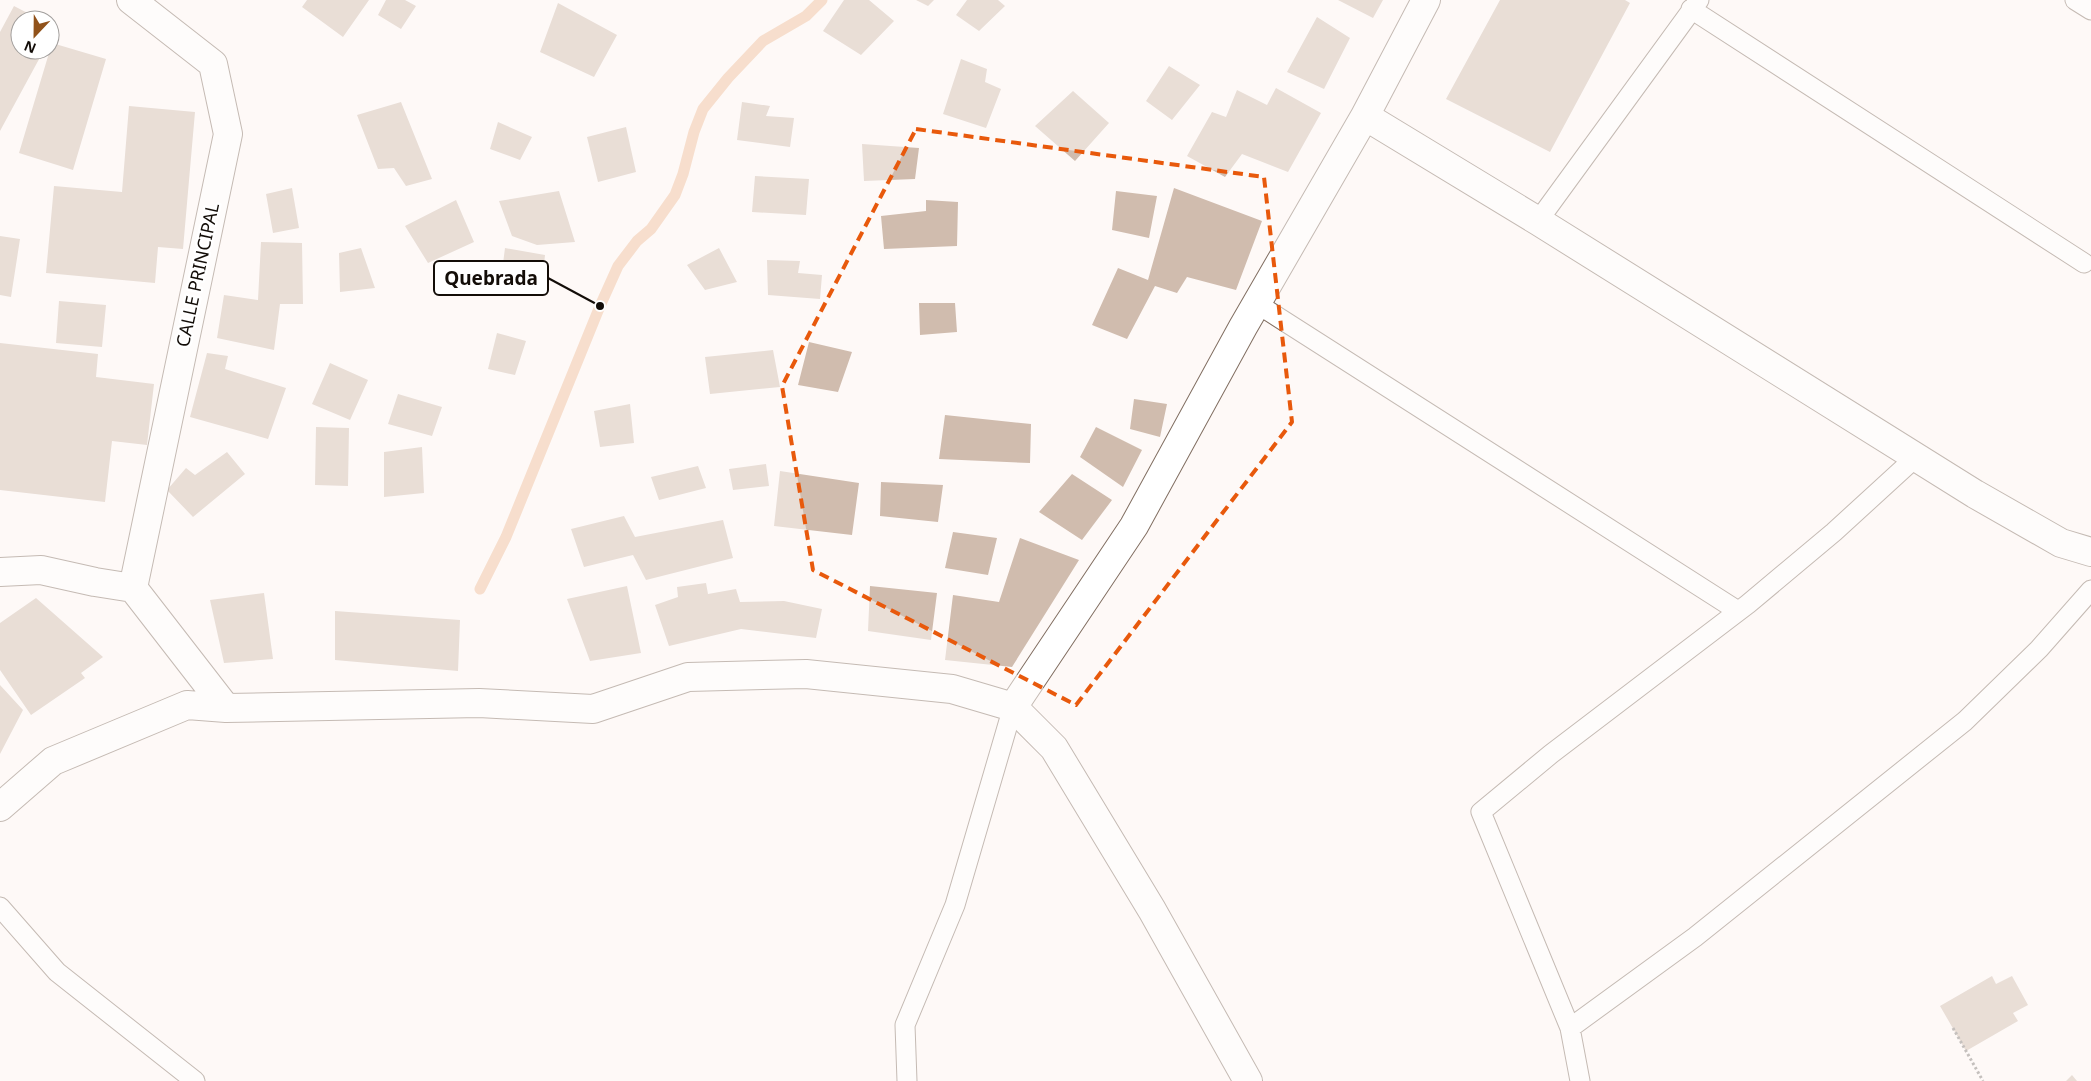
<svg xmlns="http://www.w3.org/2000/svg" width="2091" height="1081" viewBox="0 0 2091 1081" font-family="'Noto Sans',sans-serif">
  <rect width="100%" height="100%" fill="#fef9f7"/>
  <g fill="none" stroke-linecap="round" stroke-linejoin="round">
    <!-- stream -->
    <path stroke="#efbd99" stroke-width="11" d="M480 589 506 537 600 306 618 266 637 241 651 229 675 195 683 174 694 132 703 109 728 78 763 41 806 16 822 0"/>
  </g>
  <!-- building -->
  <path fill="#d0bcae" d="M307 0H369L343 37 302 7Z
    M386 0H405L416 6 401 29 378 15Z
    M844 0H869L894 21 861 55 823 31Z
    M916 0H934L928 6Z
    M967 0H998L1005 6 979 31 956 15Z
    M1338 0H1383L1373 18Z
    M1500 0H1625L1630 3 1550 152 1446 99Z
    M558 3 617 35 594 77 540 52Z
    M14 6 41 20H20V50H44L0 131V32Z
    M1317 17 1350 38 1324 89 1287 72Z
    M50 25 56 28 50 39Z
    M52 43 106 59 73 170 19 153Z
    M961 59 987 69 985 82 1001 89 986 128 943 114Z
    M1169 66 1200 85 1172 120 1146 101Z
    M1276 88 1321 113 1288 172 1242 154 1225 177 1187 156 1212 112 1226 117 1237 90 1267 105Z
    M1073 91 1109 123 1075 161 1035 126Z
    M401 102 432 179 406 186 394 168 378 169 357 115Z
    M742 102 770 106 766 116 794 118 790 147 737 140Z
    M129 106 195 112 183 249 158 247 155 283 46 273 54 186 122 192Z
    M498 122 532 137 520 160 490 149Z
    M626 127 636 172 598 182 587 137Z
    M862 144 919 148 915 179 864 181Z
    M755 176 809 179 806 215 752 212Z
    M292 188 299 228 273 233 266 194Z
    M1174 188 1262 221 1236 290 1187 277 1177 293 1155 286 1127 339 1092 325 1118 268 1148 280Z
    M559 191 575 242 537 245 512 236 499 201Z
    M1116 191 1157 196 1149 238 1112 230Z
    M456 200 474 242 428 263 405 226Z
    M926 200 958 202 957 246 884 249 881 216 926 211Z
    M0 236 20 239 11 297 0 295Z
    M261 242 302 243 303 304H280L274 350 217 338 224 295 258 300Z
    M361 248 375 288 340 292 339 253Z
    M505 248 545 255 541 294 500 287Z
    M719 248 737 282 705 290 687 265Z
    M767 260 800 261 798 273 822 275 820 299 768 295Z
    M59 301 106 305 102 347 56 343Z
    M919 303H955L957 332 920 335Z
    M497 333 526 341 515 375 488 369Z
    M809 342 852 352 838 392 798 385Z
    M0 343 98 354 96 377 154 384 147 445 112 441 105 502 0 490Z
    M773 350 780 387 710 394 705 357Z
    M207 353 228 356 225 369 286 388 268 439 190 417Z
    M330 363 368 380 350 420 312 404Z
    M398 394 442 407 432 436 388 424Z
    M1134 399 1167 404 1160 437 1130 429Z
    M630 404 634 443 600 447 594 411Z
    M945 415 1031 424 1030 463 939 459Z
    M316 427 349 428 348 486 315 485Z
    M1096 427 1142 450 1123 487 1080 457Z
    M422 447 424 493 384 497V452Z
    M227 452 245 474 193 517 167 490 186 468 195 475Z
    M766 464 769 486 733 490 729 469Z
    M698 466 706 488 659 500 651 477Z
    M780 471 859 483 852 535 774 526Z
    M1072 474 1112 500 1082 540 1039 512Z
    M881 482 943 485 938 522 880 516Z
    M624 516 635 537 723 520 733 558 646 580 633 555 584 567 571 529Z
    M953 532 997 538 988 575 945 568Z
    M1020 538 1079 560 1012 667 945 660 953 595 999 602Z
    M706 583 708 594 736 589 740 602 784 601 822 609 816 638 741 629 669 646 655 605 678 597 677 587Z
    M627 586 641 653 590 661 567 599Z
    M870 586 937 593 931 640 868 631Z
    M264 593 273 659 224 663 210 600Z
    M36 598 103 657 81 673 85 678 31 715 0 670V623Z
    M335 611 460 620 458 671 335 660Z
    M0 685 23 710 0 754Z
    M1992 976 1996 984 2012 976 2028 1005 2013 1013 2018 1021 1966 1051 1940 1006Z
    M2072 1075 2077 1081H2066Z"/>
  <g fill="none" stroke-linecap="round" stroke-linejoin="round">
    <!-- service casing -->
    <g stroke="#816e61" stroke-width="21">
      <path id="service" d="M2075 0 2091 10
        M1691 9 2084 263
        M1538 221 1699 0
        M1256 303 1738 611
        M0 907 57 972 195 1081
        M1570 1028 1695 937 1965 721 2039 649 2091 590
        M907 1081 905 1025 955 905 1013 707
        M1580 1081 1570 1028 1481 812 1551 754 1748 604 1834 532 1916 457"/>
    </g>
    <!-- minor casing -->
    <g stroke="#816e61" stroke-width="30">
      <path id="minor" d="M131 0 213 64 228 134 133 588
        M1365 116 1538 221 1975 494 2061 543 2091 552
        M0 572 41 570 95 582 133 588 226 708
        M1013 707 1134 526 1243 327 1365 116 1426 0
        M0 807 53 761 187 705 226 708 479 703 593 709 688 677 806 674 952 689 1013 707 1054 748 1152 910 1248 1081"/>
    </g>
    <!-- path -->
    <path stroke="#807b77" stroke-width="3" stroke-dasharray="2.5 2.5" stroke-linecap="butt" d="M1953 1028 1983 1081"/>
    <!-- service -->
    <use href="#service" stroke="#fff" stroke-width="19"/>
    <!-- minor -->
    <use href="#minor" stroke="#fff" stroke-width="28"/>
  </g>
  <!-- marked area -->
  <path d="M0 0H2091V1081H0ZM916 129 1264 177 1292 422 1076 705 813 570 782 386Z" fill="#fef9f7" fill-opacity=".55" fill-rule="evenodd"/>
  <path fill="none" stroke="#e8590c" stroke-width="4" stroke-dasharray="10 6" stroke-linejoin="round" d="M916 129 1264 177 1292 422 1076 705 813 570 782 386Z"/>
  <g text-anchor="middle" stroke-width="5" stroke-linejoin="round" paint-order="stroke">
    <!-- street labels -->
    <g font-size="18" fill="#130d08" stroke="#fff">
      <text transform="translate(198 275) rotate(-78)" y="6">CALLE PRINCIPAL</text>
    </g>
  </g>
  <!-- callouts -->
  <path fill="none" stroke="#130d08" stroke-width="2" d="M600 306L548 278"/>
  <circle fill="#130d08" stroke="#fff" stroke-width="2" cx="600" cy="306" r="5"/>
  <rect fill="#fff" stroke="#130d08" stroke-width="2" x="434" y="261" width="114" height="34" rx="5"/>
  <g font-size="19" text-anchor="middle" font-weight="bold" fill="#130d08">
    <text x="491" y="285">Quebrada</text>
  </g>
  <!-- north arrow -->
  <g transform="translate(35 35) rotate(202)"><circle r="24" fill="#ffffff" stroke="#a19e9c"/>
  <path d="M0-4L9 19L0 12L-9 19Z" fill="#91521a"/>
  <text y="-8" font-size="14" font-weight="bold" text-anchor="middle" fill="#130d08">N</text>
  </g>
</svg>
